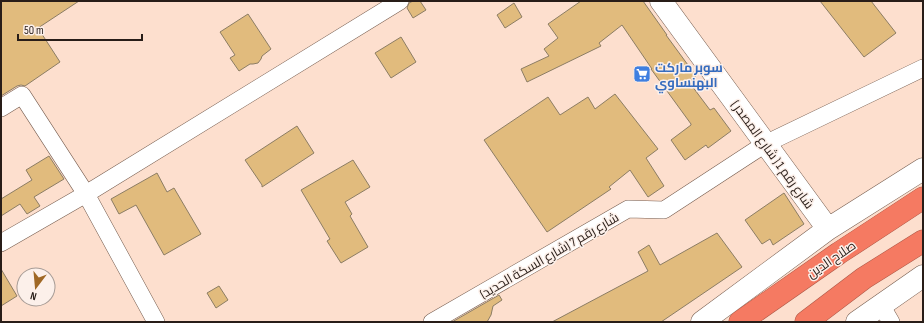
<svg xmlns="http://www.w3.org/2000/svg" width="924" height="323" viewBox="0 0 924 323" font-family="'Sofia Sans Condensed',Cairo,sans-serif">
  <rect width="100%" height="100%" fill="#fddfce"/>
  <!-- building -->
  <path fill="#e1bb7d" stroke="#8c7d64" d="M1 1H79L38 28 60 62 25 86 21 85 17 86 1 96Z
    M413 1H420L426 10 413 18 407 8 409 3Z
    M581 1H643L667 35H666L696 76 689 82 710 110 714 108 731 131 708 148 706 145 685 160 671 140 691 125V124L651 69H652L622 25 599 43 601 46 527 82 521 69 549 56 544 49 558 38 548 24Z
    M820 1H871L896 33 864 57Z
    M514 3 522 17 505 28 497 15Z
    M248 14 271 49 262 56 261 59 258 63 253 64H250L239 71 230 58 235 55 220 32Z
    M401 37 416 62 391 78 375 53Z
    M615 94 658 149 646 158 664 186 648 197 630 170 609 187 611 189 547 232 484 140 548 97 560 115 588 97 595 109Z
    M297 126 314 153 262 187V185L245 160Z
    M49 156 64 179 34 197 40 206 27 214 20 204 1 216V199L32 180 26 170Z
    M353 160 370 187 345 202 352 214 350 216 368 247 341 263 327 241 330 239 301 190Z
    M157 173 167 192 174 188 201 234 164 255 136 205 119 214 111 199Z
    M784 193 804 224 773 245 770 239 762 244 745 220Z
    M717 233 742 267 661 322H552L648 271 638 252 649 245 660 265Z
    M1 269 17 296 1 306Z
    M219 286 228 300 216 308 207 293Z
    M499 295 502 300 493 306 491 315 487 322H452Z"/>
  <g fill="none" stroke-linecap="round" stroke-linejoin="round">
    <!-- street casing -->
    <g stroke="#765d4f" stroke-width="18">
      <path id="street" d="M1 108 22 95 86 194 156 322
        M1 243 86 194 400 1
        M881 305 891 322
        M432 322 628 209 664 210 765 144 923 68"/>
    </g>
    <!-- secondary casing -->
    <g stroke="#765d4f" stroke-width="23">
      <path id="secondary" d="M661 1 828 229
        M702 322 828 229 923 169
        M857 322 923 276"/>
    </g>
    <!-- highway casing -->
    <g stroke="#ad5948" stroke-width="23">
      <path id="highway" d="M740 322 839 253 923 198
        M806 322 864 278 923 241"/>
    </g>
    <!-- street -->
    <use href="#street" stroke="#fff" stroke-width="17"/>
    <!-- secondary -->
    <use href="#secondary" stroke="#fff" stroke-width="22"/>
    <!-- highway -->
    <use href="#highway" stroke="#f57a62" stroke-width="22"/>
  </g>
  <!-- icons -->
  <defs>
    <g id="supermarket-square" transform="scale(0.9)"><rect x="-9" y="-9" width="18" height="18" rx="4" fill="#3f7fe0" stroke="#fcf0ea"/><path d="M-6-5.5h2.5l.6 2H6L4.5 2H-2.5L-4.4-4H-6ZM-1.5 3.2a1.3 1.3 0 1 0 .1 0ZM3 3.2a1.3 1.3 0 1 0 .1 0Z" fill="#fff"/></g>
  </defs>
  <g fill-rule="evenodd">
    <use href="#supermarket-square" x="642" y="74"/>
  </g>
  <g text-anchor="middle" stroke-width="3" stroke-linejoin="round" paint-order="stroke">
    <!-- shop labels -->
    <g font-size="13" font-weight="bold" fill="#366cbe" stroke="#fcf0ea" text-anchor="start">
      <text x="655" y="72">سوبر ماركت<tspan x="655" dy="15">البهنساوي</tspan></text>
    </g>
    <!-- street labels -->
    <g font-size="13" fill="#281d18" stroke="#fcf0ea">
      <text transform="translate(773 154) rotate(54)" y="5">شارع رقم 1 ( شارع المصدر )</text>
      <text transform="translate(549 255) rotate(-30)" y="5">شارع رقم 7 (شارع السكة الحديد)</text>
      <text transform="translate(831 259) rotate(-34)" y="5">صلاح الدين</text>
    </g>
  </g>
  <!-- border -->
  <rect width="924" height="323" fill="none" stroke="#281d18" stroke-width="4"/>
  <!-- north arrow -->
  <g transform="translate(36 287) rotate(196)"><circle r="19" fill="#fcf0ea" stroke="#a79c96"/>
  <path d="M0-3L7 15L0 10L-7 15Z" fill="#a06825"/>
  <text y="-6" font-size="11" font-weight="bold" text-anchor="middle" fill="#281d18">N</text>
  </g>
  <!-- scale -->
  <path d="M18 34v6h124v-6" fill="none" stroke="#281d18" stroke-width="2"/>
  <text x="24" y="34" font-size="12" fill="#281d18" stroke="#fcf0ea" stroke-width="3" paint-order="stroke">50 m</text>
</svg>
